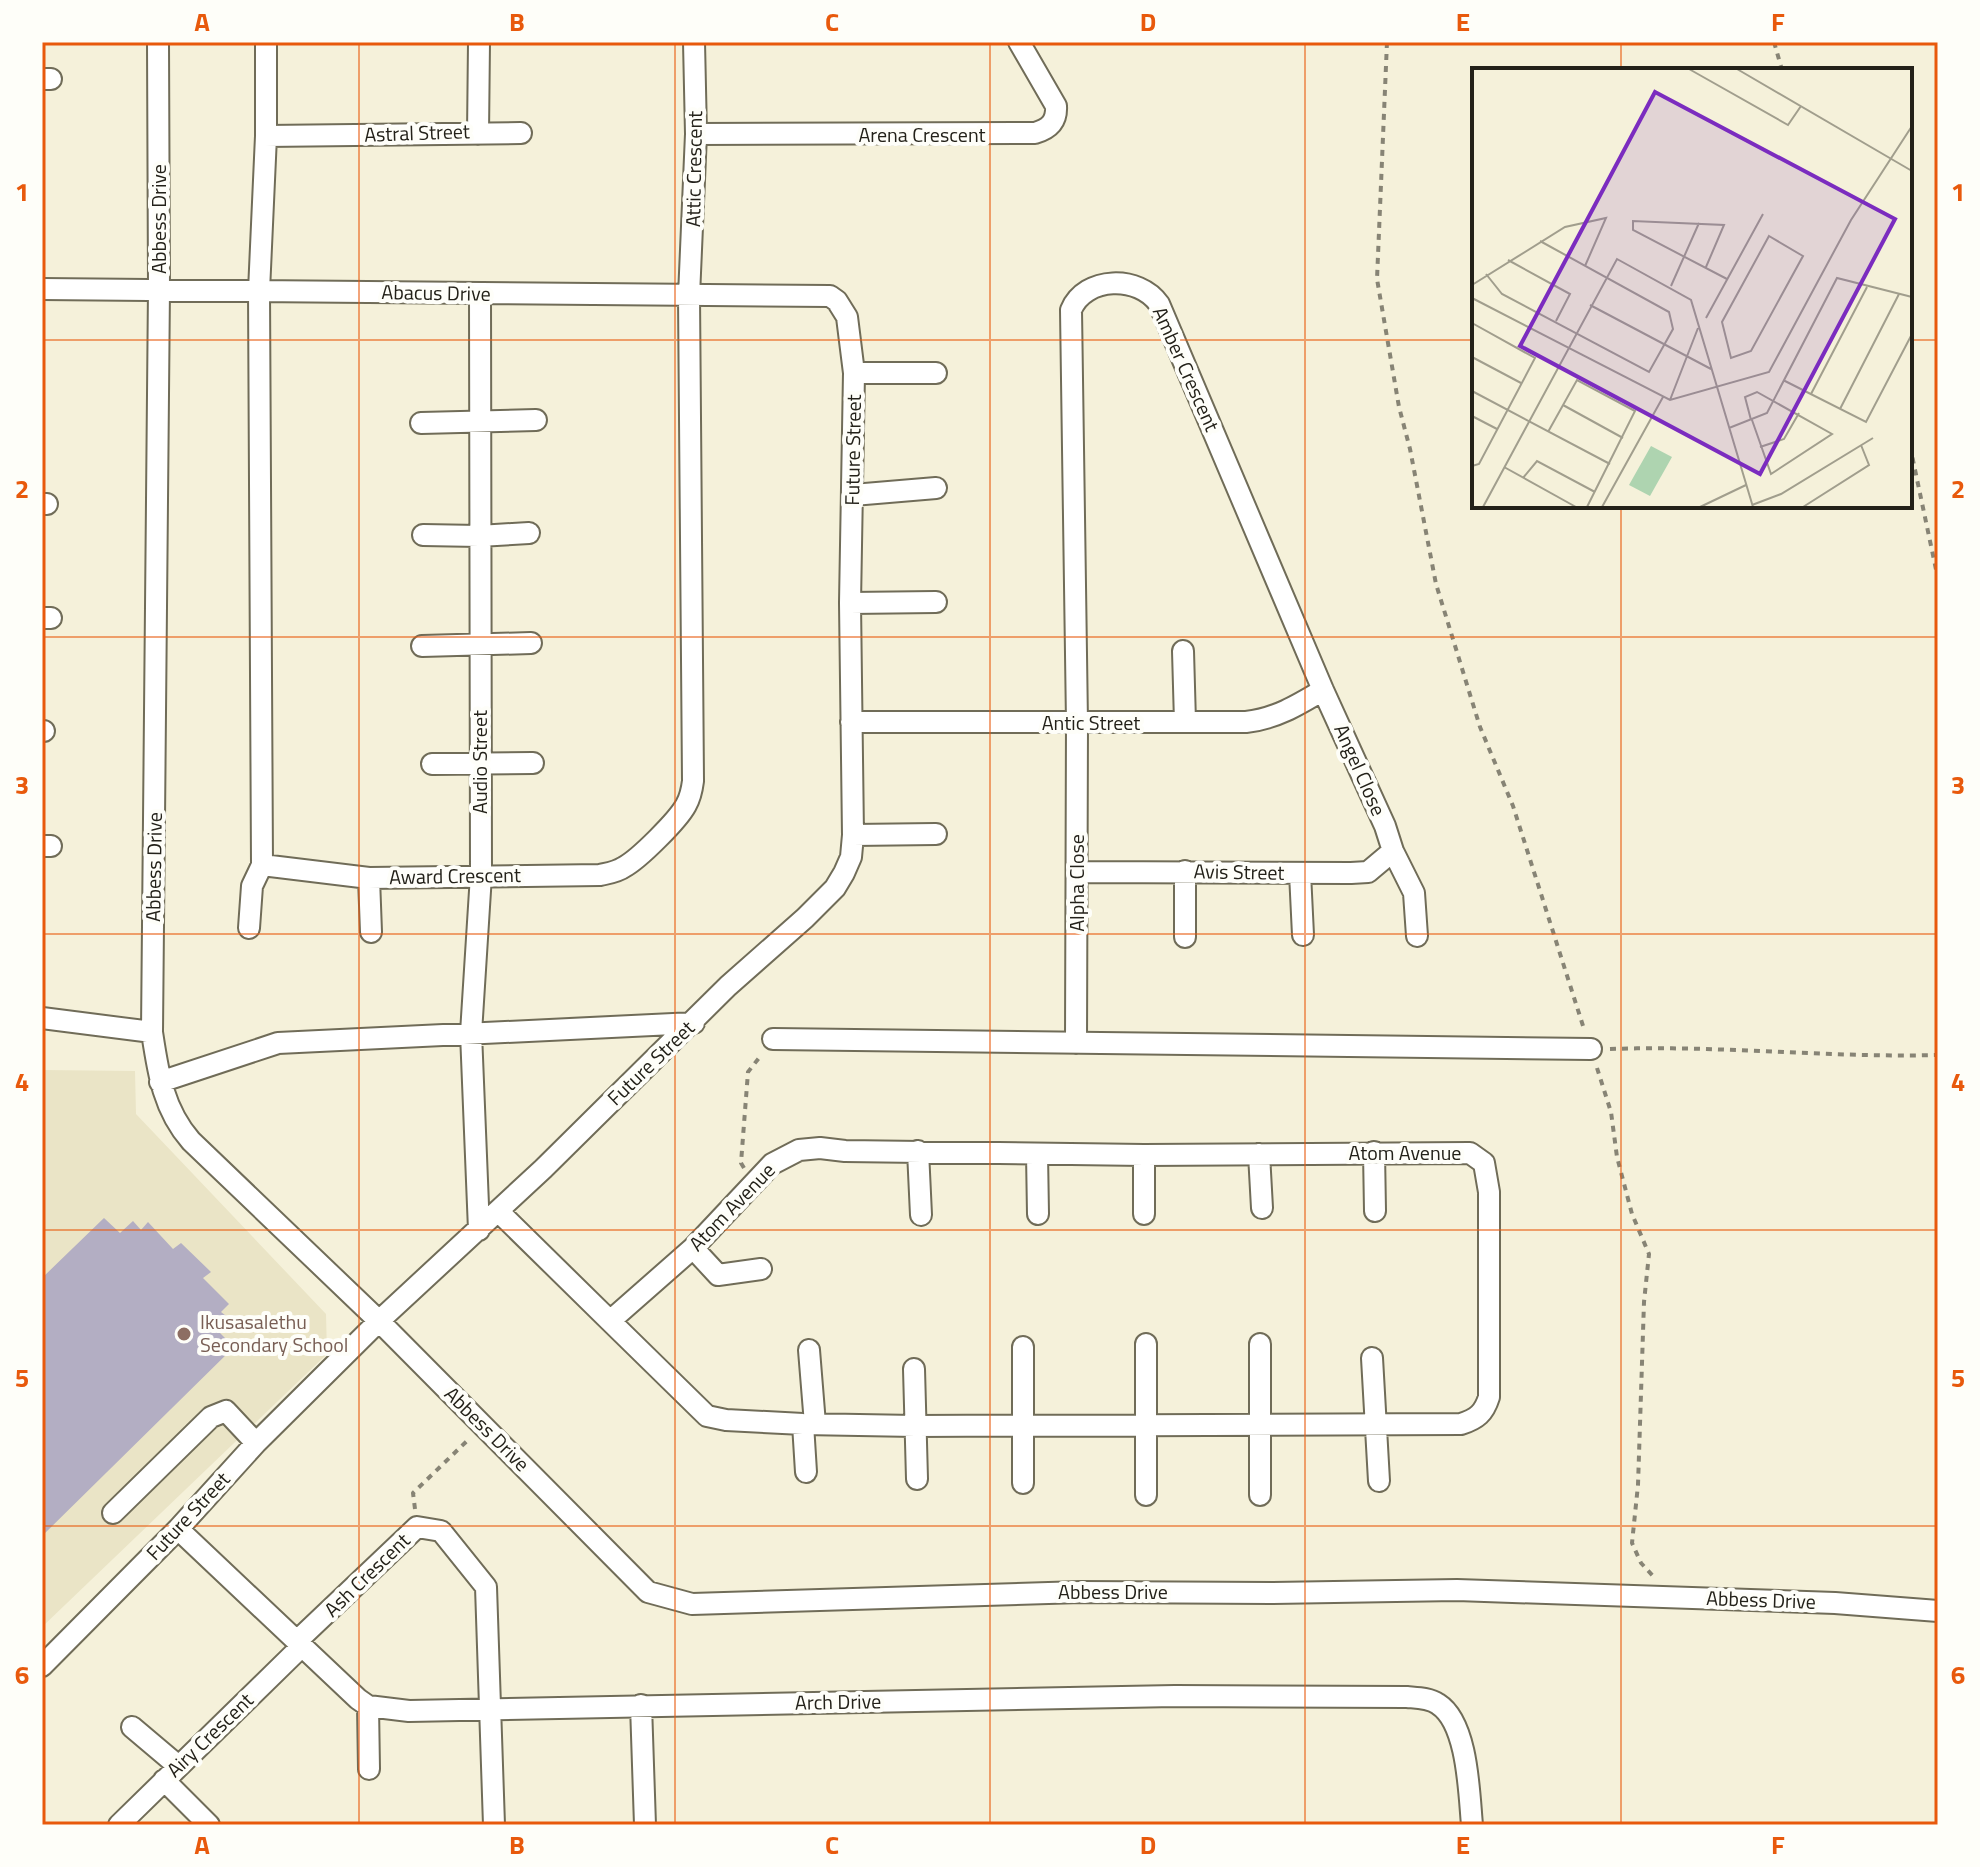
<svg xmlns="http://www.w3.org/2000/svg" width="1980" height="1867" viewBox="0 0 1980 1867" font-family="'Titillium Web',sans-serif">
  <rect width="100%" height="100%" fill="#f5f1da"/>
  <!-- built -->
  <path fill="#eae4c6" d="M42 1070 135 1071 136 1114 326 1314 327 1354 42 1627Z"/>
  <!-- building -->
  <path fill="#b3aec3" d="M104 1218 120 1233 133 1221 141 1230 148 1222 173 1249 181 1243 211 1272 203 1278 229 1304 221 1312 230 1319 218 1331 234 1347 42 1536V1278Z"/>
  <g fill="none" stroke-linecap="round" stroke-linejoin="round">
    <!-- minor casing -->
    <g stroke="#706c58" stroke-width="24">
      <path id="minor" d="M158 42 159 288 152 1032C158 1072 163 1109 191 1141L379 1321 648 1592 692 1604 1081 1592 1273 1593 1457 1590 1835 1603 1938 1611
        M266 42V136L259 291 262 865 369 878 600 875C609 873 617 872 624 867 639 859 678 820 686 805 690 798 692 789 693 781L689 296 696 134 694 42
        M42 79H51
        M478 134 479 42
        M696 134 1035 133C1049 129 1057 122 1056 106L1019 42
        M266 136 521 133
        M42 289 830 296 837 301 847 317 854 373 850 603 853 835 851 857 844 873 835 888 805 918 728 986 543 1169 379 1321 256 1443 178 1529 42 1666
        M854 373H936
        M421 423 536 420
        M853 495 936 488
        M42 504H47
        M423 535 479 536 529 533
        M850 603 936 602
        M42 618H51
        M422 646 531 643
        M1183 651 1185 722
        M851 722H1246C1275 719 1298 705 1323 690
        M42 731H44
        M432 764 533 763
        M853 835 936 834
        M42 846H51
        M1185 871V937
        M1078 872 1351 873 1368 872 1393 851
        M1300 873 1303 935
        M369 878 371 932
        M249 928 252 886 262 865
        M42 1018 152 1032
        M773 1039 1591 1049
        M1076 1043 1077 723 1071 310C1085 276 1139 275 1159 304L1323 690 1385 826 1393 851 1414 893 1417 936
        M160 1082 278 1043 694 1023
        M820 1148 845 1151 1144 1155 1470 1153 1484 1163 1489 1192V1397C1484 1413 1477 1419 1461 1424L915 1426 803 1424 726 1420 707 1416 610 1321 693 1248 772 1164 799 1150Z
        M918 1151 921 1215
        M1374 1152 1375 1211
        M1037 1154 1038 1214
        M1259 1154 1262 1208
        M1144 1155V1214
        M498 1211 610 1321
        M479 1230 471 1033 481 875 480 294
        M693 1248 718 1275 761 1269
        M1146 1344V1495
        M1260 1344V1495
        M1023 1347V1483
        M809 1350 815 1424
        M1372 1358 1379 1481
        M914 1369 917 1479
        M803 1424 806 1472
        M113 1513 211 1417 226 1411 256 1443
        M178 1529 358 1699 368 1706 409 1711 1175 1696 1407 1697C1418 1698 1429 1698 1438 1704 1468 1723 1469 1793 1472 1825
        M297 1641 417 1527 441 1531 486 1587 494 1825
        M641 1705 645 1825
        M368 1706 369 1769
        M132 1727 177 1765
        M164 1780 209 1825
        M119 1825 302 1646"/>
    </g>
    <!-- path -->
    <path stroke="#878475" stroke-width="4" stroke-dasharray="6 6" stroke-linecap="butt" d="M1387 42 1377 279 1399 407 1410 449 1436 584 1480 727 1513 806 1584 1029
      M1774 42 1782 70
      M1910 446 1938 579
      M1610 1049C1719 1045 1828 1058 1938 1055
      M1597 1068 1611 1112 1617 1157 1632 1214 1649 1254 1644 1302 1638 1485 1632 1543 1641 1563 1653 1576
      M744 1168 741 1163 748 1072 762 1054
      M415 1509 413 1493 470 1438"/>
    <!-- minor -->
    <use href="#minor" stroke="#fff" stroke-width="20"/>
  </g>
  <!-- grid -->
  <path fill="none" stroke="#e8590c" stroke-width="2" stroke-opacity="0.55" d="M359 42V1825M675 42V1825M990 42V1825M1305 42V1825M1621 42V70M42 340H1474M1910 340H1938M1621 506V1825M42 637H1938M42 934H1938M42 1230H1938M42 1526H1938"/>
  <!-- markers -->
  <circle fill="#8d6e63" stroke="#fefef9" stroke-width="3" cx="184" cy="1334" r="8"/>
  <g text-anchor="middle" stroke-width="8" stroke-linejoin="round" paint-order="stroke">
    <!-- street labels -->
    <g font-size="20" fill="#232119" stroke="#fefef9">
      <text transform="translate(417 133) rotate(-2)" y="7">Astral Street</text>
      <text x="922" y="142">Arena Crescent</text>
      <text transform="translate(694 169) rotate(-89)" y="7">Attic Crescent</text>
      <text transform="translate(159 219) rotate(-90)" y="7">Abbess Drive</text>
      <text transform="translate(436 293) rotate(1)" y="7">Abacus Drive</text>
      <text transform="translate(1186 369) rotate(66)" y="7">Amber Crescent</text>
      <text transform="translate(853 450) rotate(-89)" y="7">Future Street</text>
      <text x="1091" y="730">Antic Street</text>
      <text transform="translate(480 762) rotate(-90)" y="7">Audio Street</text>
      <text transform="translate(1360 770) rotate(66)" y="7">Angel Close</text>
      <text transform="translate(154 867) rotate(-89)" y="7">Abbess Drive</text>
      <text transform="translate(1239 872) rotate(1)" y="7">Avis Street</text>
      <text transform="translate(455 876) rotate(-1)" y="7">Award Crescent</text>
      <text transform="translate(1077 883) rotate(-90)" y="7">Alpha Close</text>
      <text transform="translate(651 1063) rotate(-44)" y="7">Future Street</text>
      <text x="1405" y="1160">Atom Avenue</text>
      <text transform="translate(732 1207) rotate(-46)" y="7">Atom Avenue</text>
      <text transform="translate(487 1429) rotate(45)" y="7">Abbess Drive</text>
      <text transform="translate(188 1516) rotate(-47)" y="7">Future Street</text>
      <text transform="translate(367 1575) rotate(-44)" y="7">Ash Crescent</text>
      <text x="1113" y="1599">Abbess Drive</text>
      <text transform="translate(1761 1600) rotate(2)" y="7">Abbess Drive</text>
      <text transform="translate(838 1702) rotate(-1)" y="7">Arch Drive</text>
      <text transform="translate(210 1735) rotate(-44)" y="7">Airy Crescent</text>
    </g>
    <!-- education labels -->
    <g font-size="20" fill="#785e54" stroke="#fefef9" text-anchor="start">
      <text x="200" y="1329">Ikusasalethu<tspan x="200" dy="23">Secondary School</tspan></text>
    </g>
  </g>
  <!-- overview -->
  <g transform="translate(1472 68)">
    <rect width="440" height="440" fill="#f5f1da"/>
    <path d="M179 378 200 389 178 428 157 417Z" fill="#aed4b0"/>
    <path fill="none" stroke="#a19e8d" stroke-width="2" d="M217 1 316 57 329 38M265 1 440 103M297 168 331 188 279 283 259 290 250 254ZM36 192 98 226 84 253M234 199 252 157 161 153V162L255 211M14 206 30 226 177 304 201 261 197 244 68 173M0 217 93 159 134 150 113 198M199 218 227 155M0 230 198 332 297 304 379 152 440 58M118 237 239 301M234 250 291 146M0 255 63 290 7 396 0 398M0 289 49 315M311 312 394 354 440 266M0 323 138 396M339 326 395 219M198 332 226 260M91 337 151 370M368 341 427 226M0 348 25 361M279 352 273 329 285 324 360 366 299 406 280 352M257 360 295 345 365 210 440 229M76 364 105 312 163 343 115 439M288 379 312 371 327 345M32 399 104 439M51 410 65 393 123 424M280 437 309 426 401 370M11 439 145 191 219 232 281 439M130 439 191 329M228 439 274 417M331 439 397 397 389 377"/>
    <path fill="#7b2cbf" fill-opacity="0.15" stroke="#7b2cbf" stroke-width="4" d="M183 24 423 151 288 406 48 278Z"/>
    <rect width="440" height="440" fill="none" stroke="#232119" stroke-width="4"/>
  </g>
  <!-- border -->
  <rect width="1980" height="1867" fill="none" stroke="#fefef9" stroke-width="88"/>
  <rect x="44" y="44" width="1892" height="1779" fill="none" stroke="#e8590c" stroke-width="3"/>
  <g font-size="26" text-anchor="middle" font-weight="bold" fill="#e8590c">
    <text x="202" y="31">A</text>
    <text x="517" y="31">B</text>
    <text x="832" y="31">C</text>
    <text x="1148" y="31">D</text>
    <text x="1463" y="31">E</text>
    <text x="1778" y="31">F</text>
    <text x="22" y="201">1</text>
    <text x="1958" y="201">1</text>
    <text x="22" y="498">2</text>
    <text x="1958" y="498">2</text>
    <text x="22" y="794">3</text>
    <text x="1958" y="794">3</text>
    <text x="22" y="1091">4</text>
    <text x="1958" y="1091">4</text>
    <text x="22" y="1387">5</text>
    <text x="1958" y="1387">5</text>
    <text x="22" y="1684">6</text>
    <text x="1958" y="1684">6</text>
    <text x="202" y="1854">A</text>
    <text x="517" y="1854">B</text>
    <text x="832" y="1854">C</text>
    <text x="1148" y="1854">D</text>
    <text x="1463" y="1854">E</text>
    <text x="1778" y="1854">F</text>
  </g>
</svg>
